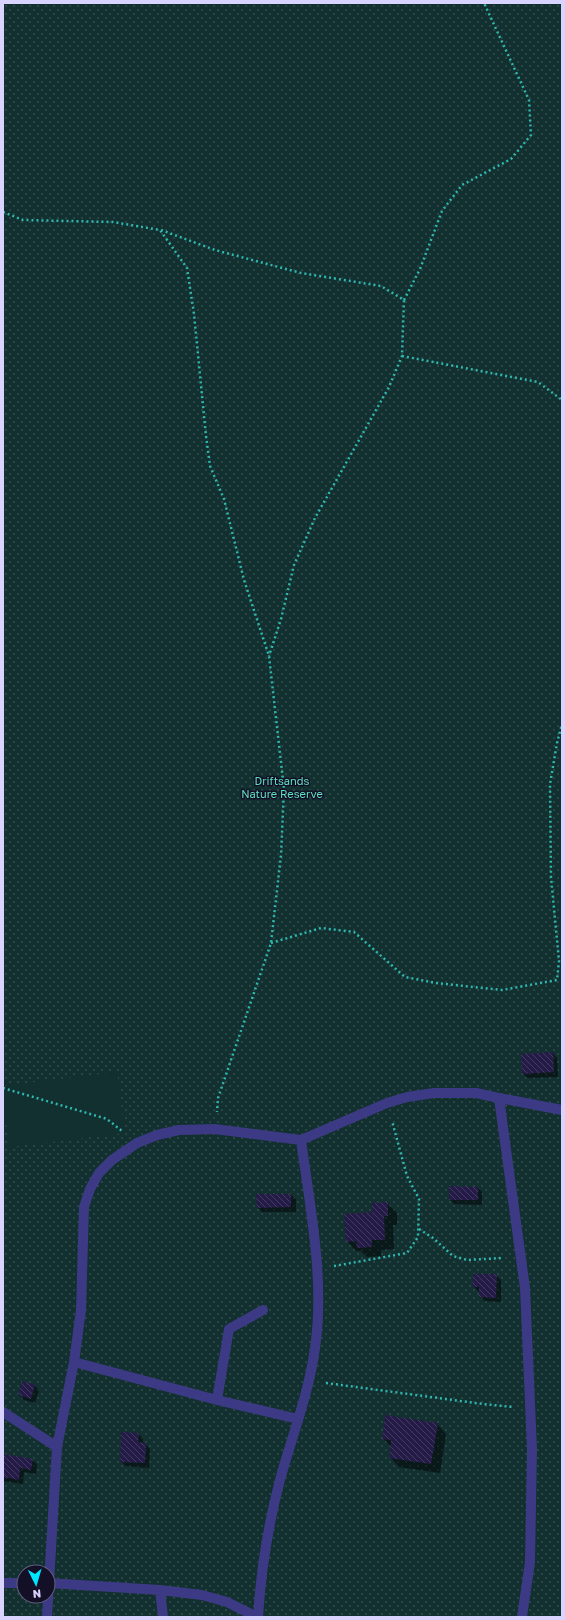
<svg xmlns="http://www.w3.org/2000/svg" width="565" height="1620" viewBox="0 0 565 1620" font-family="'Golos Text',sans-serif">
  <defs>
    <pattern id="green-dots" width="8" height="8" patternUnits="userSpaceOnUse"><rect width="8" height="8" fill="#12302f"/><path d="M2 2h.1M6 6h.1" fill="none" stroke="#344d4e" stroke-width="1.8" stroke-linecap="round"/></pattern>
    <pattern id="building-back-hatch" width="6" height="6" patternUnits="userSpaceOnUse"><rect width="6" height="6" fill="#241b47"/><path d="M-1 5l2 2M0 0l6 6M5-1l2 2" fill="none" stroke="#433b63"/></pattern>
  </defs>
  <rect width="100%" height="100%" fill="#130f26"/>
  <!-- green -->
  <path fill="url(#green-dots)" fill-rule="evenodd" d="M3 3H562V1617H3ZM24 1572H48V1596H24Z"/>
  <!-- pitch -->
  <path fill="#12302f" d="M117 1072 125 1133 9 1147 3 1099V1086Z"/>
  <!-- shadow -->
  <path fill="#0007" d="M553 1053 557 1058 558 1077 527 1078 523 1073Z
    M478 1188 482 1192V1205L454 1204 450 1199Z
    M291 1195 296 1199V1212H262L258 1207Z
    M387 1203 397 1213V1225H393L394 1249 381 1250V1256L367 1257 361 1251H356L347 1241 373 1213Z
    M496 1275 501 1280V1302L485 1301 480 1297V1291H478L473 1286Z
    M34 1385 39 1390 35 1403 24 1400 19 1395Z
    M437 1424 446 1434 440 1473 399 1467 390 1457 391 1447 383 1438Z
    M138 1434 143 1438V1444H145L150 1449 149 1468 125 1466 121 1461Z
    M3 1455 32 1460 37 1464 36 1474 24 1472 23 1484 3 1481Z"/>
  <!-- building -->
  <path fill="url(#building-back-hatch)" d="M553 1052 554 1072 522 1074 521 1054Z
    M449 1186 478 1187V1200H449Z
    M256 1194H291V1207L257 1208Z
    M388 1202V1216H384L385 1240H372V1247L357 1248 356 1241 346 1242 344 1214 372 1212V1203Z
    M473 1274H497L496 1298 479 1297V1287H472Z
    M22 1381 35 1385 31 1399 18 1395Z
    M385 1415 438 1423 431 1464 389 1458 391 1440 382 1439Z
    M121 1432 139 1433 138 1442 146 1443 145 1463 120 1462Z
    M3 1454 33 1459 31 1470 20 1468 19 1480 3 1477Z"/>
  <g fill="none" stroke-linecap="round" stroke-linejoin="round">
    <!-- path -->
    <path stroke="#2fb8b0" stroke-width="2.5" stroke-dasharray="2 3" stroke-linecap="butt" d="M3 212 23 220 113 222 160 230 187 268 194 314 206 436 210 466 224 499 244 580 269 656 284 789 281 855 271 943 218 1098 217 1112
      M161 230 215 250 301 273 381 286 404 300 402 356 389 387 315 518 294 565 281 619 269 656
      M404 300 420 269 442 211 462 185 511 159 531 135 529 100 484 3
      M402 356 538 382 562 400
      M271 943 321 928 354 932 405 977 436 983 502 990 557 980 559 961 551 877 550 784 557 743 562 724
      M3 1088 107 1119 122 1131
      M419 1229 433 1238 453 1256 467 1260 502 1258
      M334 1266 407 1253 418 1237 419 1199 407 1176 392 1121
      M326 1383 483 1404 513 1407"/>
    <!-- minor -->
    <path stroke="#3d3a85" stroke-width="10" d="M499 1098 562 1110
      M74 1362 217 1400 298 1419
      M217 1400 229 1329 263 1310
      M3 1412 57 1447
      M3 1583H24
      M48 1583 160 1590 202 1595 227 1602 257 1617
      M160 1590 163 1617
      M47 1617 57 1447 74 1362 81 1310 84 1207 90 1189 99 1173 112 1160 137 1143 157 1135 179 1130 214 1129 301 1140
      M258 1617C261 1570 268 1525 280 1480 292 1436 309 1393 315 1348 325 1280 310 1207 301 1140L387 1103 407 1097 434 1093H476L499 1098 525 1288 532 1449 530 1562 522 1617"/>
  </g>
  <g text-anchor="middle" stroke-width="3" stroke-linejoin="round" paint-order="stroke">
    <!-- park labels -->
    <g font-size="11" fill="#5fe0c0" stroke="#130f26">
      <text x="282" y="785">Driftsands<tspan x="282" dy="13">Nature Reserve</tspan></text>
    </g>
  </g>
  <!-- border -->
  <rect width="565" height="1620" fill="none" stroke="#d9d4ff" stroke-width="8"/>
  <!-- north arrow -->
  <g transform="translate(36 1584) rotate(175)"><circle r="19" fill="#130f26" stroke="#625e7d"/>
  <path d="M0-3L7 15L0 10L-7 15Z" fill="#00e5ff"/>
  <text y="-6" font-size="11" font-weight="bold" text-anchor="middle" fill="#d9d4ff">N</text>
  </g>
</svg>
